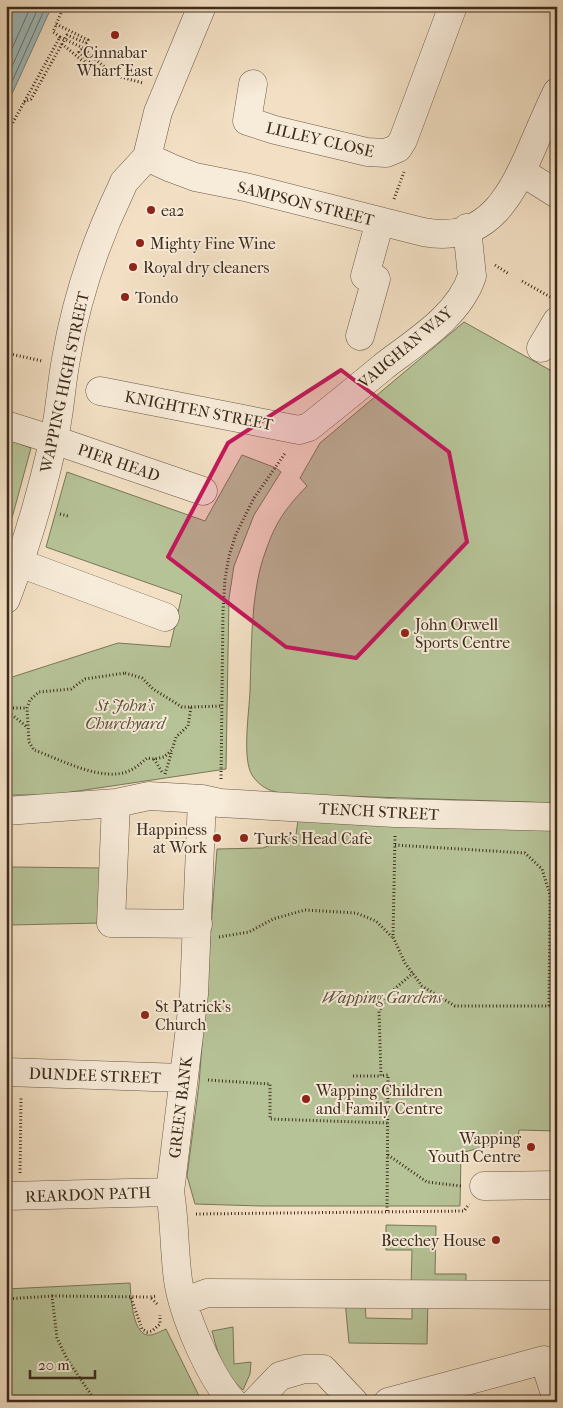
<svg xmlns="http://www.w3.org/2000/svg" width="563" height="1408" viewBox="0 0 563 1408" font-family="'IM FELL French Canon',serif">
  <rect width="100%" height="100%" fill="#f3e0c4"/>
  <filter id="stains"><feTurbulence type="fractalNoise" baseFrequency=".004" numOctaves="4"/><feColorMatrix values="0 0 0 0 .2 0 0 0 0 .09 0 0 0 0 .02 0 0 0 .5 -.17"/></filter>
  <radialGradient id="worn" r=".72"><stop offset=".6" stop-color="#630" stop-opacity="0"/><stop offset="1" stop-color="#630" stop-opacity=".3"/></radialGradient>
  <!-- green -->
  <path fill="#b6c397" stroke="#797759" d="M464 322 557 374V803L313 795C291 794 266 797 252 775 242 759 249 712 250 692 251 663 251 634 254 605 256 588 259 569 265 553 275 523 285 509 307 486L300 478 320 443Z
    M6 439 31 448 6 540Z
    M242 455 276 468 281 472 254 515 234 566 229 598 226 769 51 795H6V679L118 643 170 647 182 595 46 547 67 472 205 521Z
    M298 820 557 827V1131L519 1130 518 1140 505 1141 461 1153 460 1206H261L195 1204 187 1176 199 1084 217 849 263 848 296 835Z
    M12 867 101 868 100 923 10 925Z
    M386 1225 436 1226 435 1274H466V1290L411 1289 412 1250H386Z
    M130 1283C131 1296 132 1338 151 1335 156 1334 161 1331 166 1329L202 1402H6V1289Z
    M412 1300H428L427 1344 349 1343 345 1301H365L366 1318 412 1319Z
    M233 1327 234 1364 251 1362 250 1374 243 1390C224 1374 218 1355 212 1331Z"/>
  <!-- water -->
  <path fill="#9ebbbc" stroke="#77817c" d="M6 6H52L6 107Z"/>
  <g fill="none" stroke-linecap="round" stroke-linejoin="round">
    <!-- shore -->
    <path stroke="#6d736c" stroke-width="1" d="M6 62 31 6
      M6 80 39 6
      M6 95 46 6"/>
    <!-- minor casing -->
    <g stroke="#6a5845" stroke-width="29">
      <path id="minor" d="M253 84 247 121 275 130 367 152 386 153 398 148 403 140 453 6
        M147 157 171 168 195 177 245 187 423 232C490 245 513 192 535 141 542 125 549 108 557 92
        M522 172 557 194
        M360 336 376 279 365 276 380 221
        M541 348 557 321
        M100 391 299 430 309 427C334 407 359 387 384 366 415 342 459 316 472 276L467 228
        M6 425 54 440 203 491
        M6 558 165 617
        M6 599C26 547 42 492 54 438 60 412 61 385 66 359 76 300 95 243 121 189L124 182 147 157 158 112 202 6
        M202 799 194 994 170 1192C175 1221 174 1251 178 1280 183 1314 209 1376 233 1402
        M116 803 111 923 198 924
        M6 811 116 803 149 796 202 799 220 803 395 813 557 817
        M6 1072 183 1078
        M484 1186 557 1185
        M6 1196 170 1192
        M183 1302 207 1293 557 1295
        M255 1402 280 1376 304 1369H323L354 1402
        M388 1402 544 1360 557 1400"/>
    </g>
    <!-- path -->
    <path stroke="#3c2b1b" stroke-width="3" stroke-dasharray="1 2.5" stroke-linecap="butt" d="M56 24 88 40 86 43 67 35 62 44 90 67 91 64 79 52 83 48
      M60 37 83 48 109 71 117 76 143 83
      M24 102 31 99 62 44
      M6 135 60 37 53 32 64 6
      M394 199 404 172
      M495 265 509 274
      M522 281 552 298
      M6 353 42 361
      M60 514 68 516
      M125 673 142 678 153 689 182 707H191L188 726 176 737 172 750 164 757 154 759 147 758C142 762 137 767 131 770 104 784 60 759 34 750L29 742 27 708 30 700 39 692 71 689 85 679Z
      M191 707 222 706
      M6 708H27
      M6 710 27 727
      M154 759 162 772
      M165 774 172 751
      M221 779 223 611 225 579 229 556 236 534 254 498 286 452
      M395 836 393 937 405 963 422 986 455 1006H557
      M395 845 525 853 542 869 550 895 549 1006
      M219 937 249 932 273 919 305 910 356 913 376 921 392 937
      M353 1076H381
      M208 1080 270 1084V1119L388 1123
      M388 1155 427 1182 461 1186
      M20 1173 21 1097
      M387 1211 388 1075 381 1076 379 1011 391 992 413 973
      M196 1214 464 1211 469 1204
      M52 1296 150 1297
      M131 1298 142 1329 147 1332 152 1331 160 1324V1315
      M6 1299 52 1296 57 1338 67 1359 96 1402
      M157 1304 150 1297 157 1296"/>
    <!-- minor -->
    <use href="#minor" stroke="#f7ebd9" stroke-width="28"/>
  </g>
  <!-- marked area -->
  <path fill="#c2185b" fill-opacity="0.2" stroke="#c2185b" stroke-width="4" stroke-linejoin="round" d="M341 370 449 452 467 542 356 658 286 647 168 557 228 443Z"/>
  <!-- markers -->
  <g fill="#8f2418" stroke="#f7ebd9" stroke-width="2">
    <circle cx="115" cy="35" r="5"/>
    <circle cx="151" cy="210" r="5"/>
    <circle cx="140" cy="243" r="5"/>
    <circle cx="133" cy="267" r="5"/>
    <circle cx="125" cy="297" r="5"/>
    <circle cx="405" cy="633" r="5"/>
    <circle cx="217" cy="838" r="5"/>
    <circle cx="244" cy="838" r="5"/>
    <circle cx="145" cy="1015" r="5"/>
    <circle cx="306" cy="1099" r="5"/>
    <circle cx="531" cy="1147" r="5"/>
    <circle cx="496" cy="1240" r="5"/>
  </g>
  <g text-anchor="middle" stroke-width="4" stroke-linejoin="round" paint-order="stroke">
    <!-- poi labels -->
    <g font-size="16" fill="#3c2b1b" stroke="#f7ebd9" text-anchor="start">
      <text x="115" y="58" text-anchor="middle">Cinnabar<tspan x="115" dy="18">Wharf East</tspan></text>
      <text x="161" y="216">ea2</text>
      <text x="150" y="249">Mighty Fine Wine</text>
      <text x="143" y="273">Royal dry cleaners</text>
      <text x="135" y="303">Tondo</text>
      <text x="415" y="630">John Orwell<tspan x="415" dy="18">Sports Centre</tspan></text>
      <text x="207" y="835" text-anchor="end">Happiness<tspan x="207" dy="18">at Work</tspan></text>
      <text x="254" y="844">Turk's Head Cafe</text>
      <text x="155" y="1012">St Patrick's<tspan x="155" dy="18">Church</tspan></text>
      <text x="316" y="1096">Wapping Children<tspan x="316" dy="18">and Family Centre</tspan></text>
      <text x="521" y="1144" text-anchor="end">Wapping<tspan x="521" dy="18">Youth Centre</tspan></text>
      <text x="486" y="1246" text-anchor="end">Beechey House</text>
    </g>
    <!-- street labels -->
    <g font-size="16" fill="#3c2b1b" stroke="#f7ebd9">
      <text transform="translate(320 139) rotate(13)" y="6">LILLEY CLOSE</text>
      <text transform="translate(306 203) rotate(14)" y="6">SAMPSON STREET</text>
      <text transform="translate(405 347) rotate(-40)" y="6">VAUGHAN WAY</text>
      <text transform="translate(64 382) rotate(-78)" y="6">WAPPING HIGH STREET</text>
      <text transform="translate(199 410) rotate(11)" y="6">KNIGHTEN STREET</text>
      <text transform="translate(119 462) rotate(19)" y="6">PIER HEAD</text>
      <text transform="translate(379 811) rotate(3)" y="6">TENCH STREET</text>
      <text transform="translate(95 1075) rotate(2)" y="6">DUNDEE STREET</text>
      <text transform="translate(180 1107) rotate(-83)" y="6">GREEN BANK</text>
      <text transform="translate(88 1194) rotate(-2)" y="6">REARDON PATH</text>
    </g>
    <!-- park labels -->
    <g font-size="16" font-style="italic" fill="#5a513a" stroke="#f7ebd9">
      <text x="125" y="711">St John's<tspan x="125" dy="18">Churchyard</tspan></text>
      <text x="382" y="1003">Wapping Gardens</text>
    </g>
  </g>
  <!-- margin -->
  <rect width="563" height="1408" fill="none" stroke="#f3e0c4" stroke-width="25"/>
  <rect x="8" y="8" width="548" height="1393" fill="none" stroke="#3c2b1b" stroke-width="2.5"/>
  <rect x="12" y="12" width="538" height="1383" fill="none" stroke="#3c2b1b"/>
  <!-- scale -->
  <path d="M30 1370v8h65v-8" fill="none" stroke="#3c2b1b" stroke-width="2.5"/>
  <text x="38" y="1370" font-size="15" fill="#3c2b1b" stroke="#f7ebd9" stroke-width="4" paint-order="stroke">20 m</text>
  <rect width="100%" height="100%" filter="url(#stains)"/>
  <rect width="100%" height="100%" fill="url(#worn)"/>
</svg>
